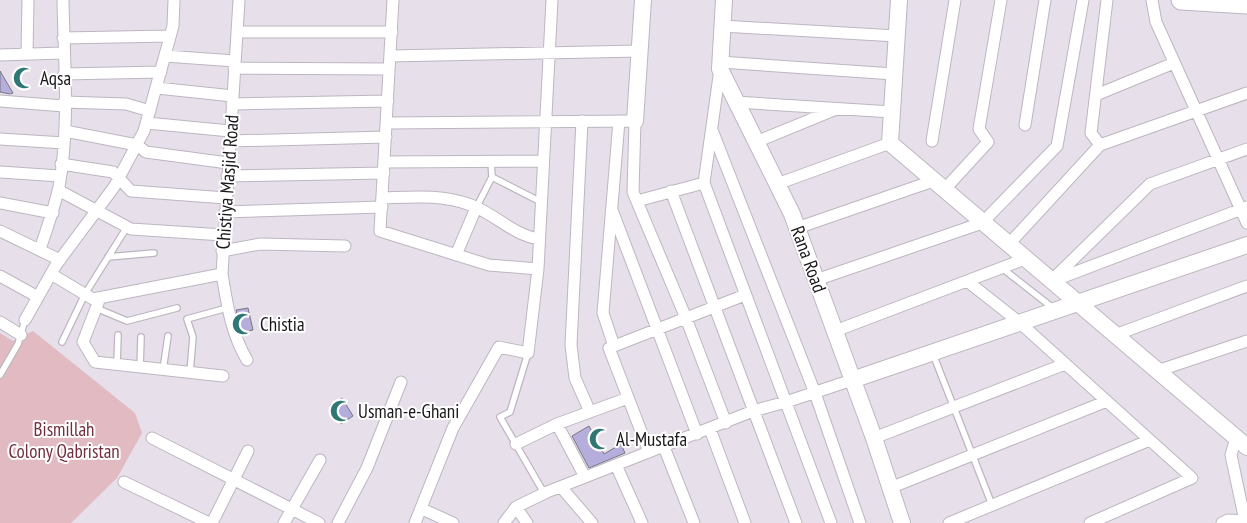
<svg xmlns="http://www.w3.org/2000/svg" width="1247" height="523" viewBox="0 0 1247 523" font-family="'PT Sans Narrow',sans-serif">
  <rect width="100%" height="100%" fill="#e7e0ea"/>
  <!-- green -->
  <path fill="#e1bbc1" d="M33 331 135 413 142 433 117 478 71 523H0V333L13 341Z"/>
  <!-- building -->
  <path fill="#b5aedd" stroke="#787782" d="M0 71 13 93 10 94 0 92Z
    M248 308 253 330 242 332 236 310Z
    M342 398 353 416 341 424 330 405Z
    M589 426 604 454 621 444 625 453 589 468 572 436Z"/>
  <g fill="none" stroke-linecap="round" stroke-linejoin="round">
    <!-- lane casing -->
    <g stroke="#bdb6c0" stroke-width="8">
      <path id="lane" d="M492 177 541 202
        M476 208 492 177 491 161
        M108 257 154 253
        M1002 268 1053 308
        M96 308 127 321 177 308
        M62 342 85 294 127 227
        M528 353 510 412 500 417 544 493
        M933 354 992 505
        M117 365 118 335
        M140 368 141 337
        M163 370 168 336
        M190 372 193 337 187 319 227 308
        M0 375 18 344 25 320"/>
    </g>
    <!-- street casing -->
    <g stroke="#bdb6c0" stroke-width="13">
      <path id="street" d="M239 0 222 274C227 304 231 333 247 360
        M393 0 380 231 489 265 538 269
        M1107 0 1091 133 1100 145 1247 93
        M1152 0 1156 22 1247 223
        M722 26 897 36
        M237 32H392
        M63 38 170 36
        M27 54 28 0
        M0 55 63 53
        M165 56 235 61
        M390 56 639 51
        M720 62 894 74
        M234 68 389 69
        M720 69 704 183 831 523
        M64 74 161 72
        M157 88 233 96
        M1096 95 1174 63
        M0 101 64 106
        M64 102 126 104 150 111
        M736 102 892 112
        M232 104 388 101
        M582 121 571 345 575 378 590 412
        M147 123 230 131
        M387 123 635 121 633 192 686 318 726 423
        M1025 125 1045 0
        M712 130 815 393 860 523
        M65 131 137 145 146 152 228 163
        M0 139 64 143
        M230 141 386 137
        M932 141 955 0
        M756 142 834 110
        M384 162 543 161
        M61 164 113 172 131 191 226 198
        M0 172 60 176
        M227 176 384 173
        M777 184 890 143
        M58 190 131 229 223 235
        M944 190 988 142 979 129 1001 0
        M671 191 796 523
        M382 198C412 197 442 194 471 205 495 214 513 235 539 239
        M637 201 704 183
        M0 203 53 213
        M612 210 697 434
        M225 212 382 207
        M797 228 933 181
        M0 231 60 260
        M1008 245 1100 145
        M40 249C47 229 54 208 59 187 70 126 64 61 63 0
        M222 251 260 244 345 246
        M456 255 476 208
        M51 274 93 299 222 274
        M0 276 38 297
        M816 280 982 223 1057 146 1083 0
        M1055 280 1247 207
        M967 281 1019 322 1192 478 1090 523
        M1051 281 1150 184 1247 149
        M100 298 83 342 95 362 223 376
        M25 320 56 265 114 187 144 131 173 26 174 0
        M0 322 21 335
        M835 331 1025 259
        M1115 335 1247 286
        M614 346 603 313 619 121
        M1157 371 1247 341
        M557 424 585 477
        M710 429 745 523
        M152 438 319 523
        M874 438 1065 364
        M1236 438 1231 455 1245 521
        M516 444 557 424 628 398
        M664 447 694 523
        M649 452 609 348 745 295
        M616 465 642 523
        M124 482 209 523
        M561 487 592 523
        M890 488 1107 401
        M516 507 527 523
        M422 509 453 523
        M212 523 248 451
        M284 523 320 460
        M338 523 367 468 401 382
        M415 523 453 428 499 347 528 353 538 269 552 0
        M504 523 516 507 547 492 753 411 786 402 852 380
        M949 523 1150 440
        M1222 523 1228 520 1247 521"/>
    </g>
    <!-- secondary casing -->
    <g stroke="#bdb6c0" stroke-width="18">
      <path id="secondary" d="M724 0 720 69 792 214 874 438 902 523
        M899 0 890 143 1247 447
        M635 121 643 0
        M852 380 1247 245"/>
    </g>
    <!-- primary casing -->
    <g stroke="#bdb6c0" stroke-width="21">
      <path id="primary" d="M1181 0 1247 4"/>
    </g>
    <!-- lane -->
    <use href="#lane" stroke="#fff" stroke-width="5.5"/>
    <!-- street -->
    <use href="#street" stroke="#fff" stroke-width="11"/>
    <!-- secondary -->
    <use href="#secondary" stroke="#fff" stroke-width="16"/>
    <!-- primary -->
    <use href="#primary" stroke="#fff" stroke-width="19"/>
  </g>
  <!-- icons -->
  <defs>
    <g id="mosque-bare" transform="scale(1.725)"><path d="M3.5-4.9A6 6 0 1 0 3.5 4.9A5 5 0 1 1 3.5-4.9Z" fill="#2e7774" stroke="#fff" stroke-width="2.5" paint-order="stroke"/></g>
  </defs>
  <g fill-rule="evenodd">
    <use href="#mosque-bare" x="24" y="78"/>
    <use href="#mosque-bare" x="243" y="324"/>
    <use href="#mosque-bare" x="341" y="411"/>
    <use href="#mosque-bare" x="600" y="439"/>
  </g>
  <g text-anchor="middle" stroke-width="4" stroke-linejoin="round" paint-order="stroke">
    <!-- poi labels -->
    <g font-size="19" fill="#1a171b" stroke="#fff" text-anchor="start">
      <text x="40" y="85">Aqsa</text>
      <text x="260" y="331">Chistia</text>
      <text x="358" y="418">Usman-e-Ghani</text>
      <text x="616" y="446">Al-Mustafa</text>
    </g>
    <!-- street labels -->
    <g font-size="19" fill="#1a171b" stroke="#fff">
      <text transform="translate(227 182) rotate(-86)" y="7">Chistiya Masjid Road</text>
      <text transform="translate(809 259) rotate(70)" y="7">Rana Road</text>
    </g>
    <!-- park labels -->
    <g font-size="19" fill="#712d3e" stroke="#fff">
      <text x="64" y="436">Bismillah<tspan x="64" dy="22">Colony Qabristan</tspan></text>
    </g>
  </g>
</svg>
